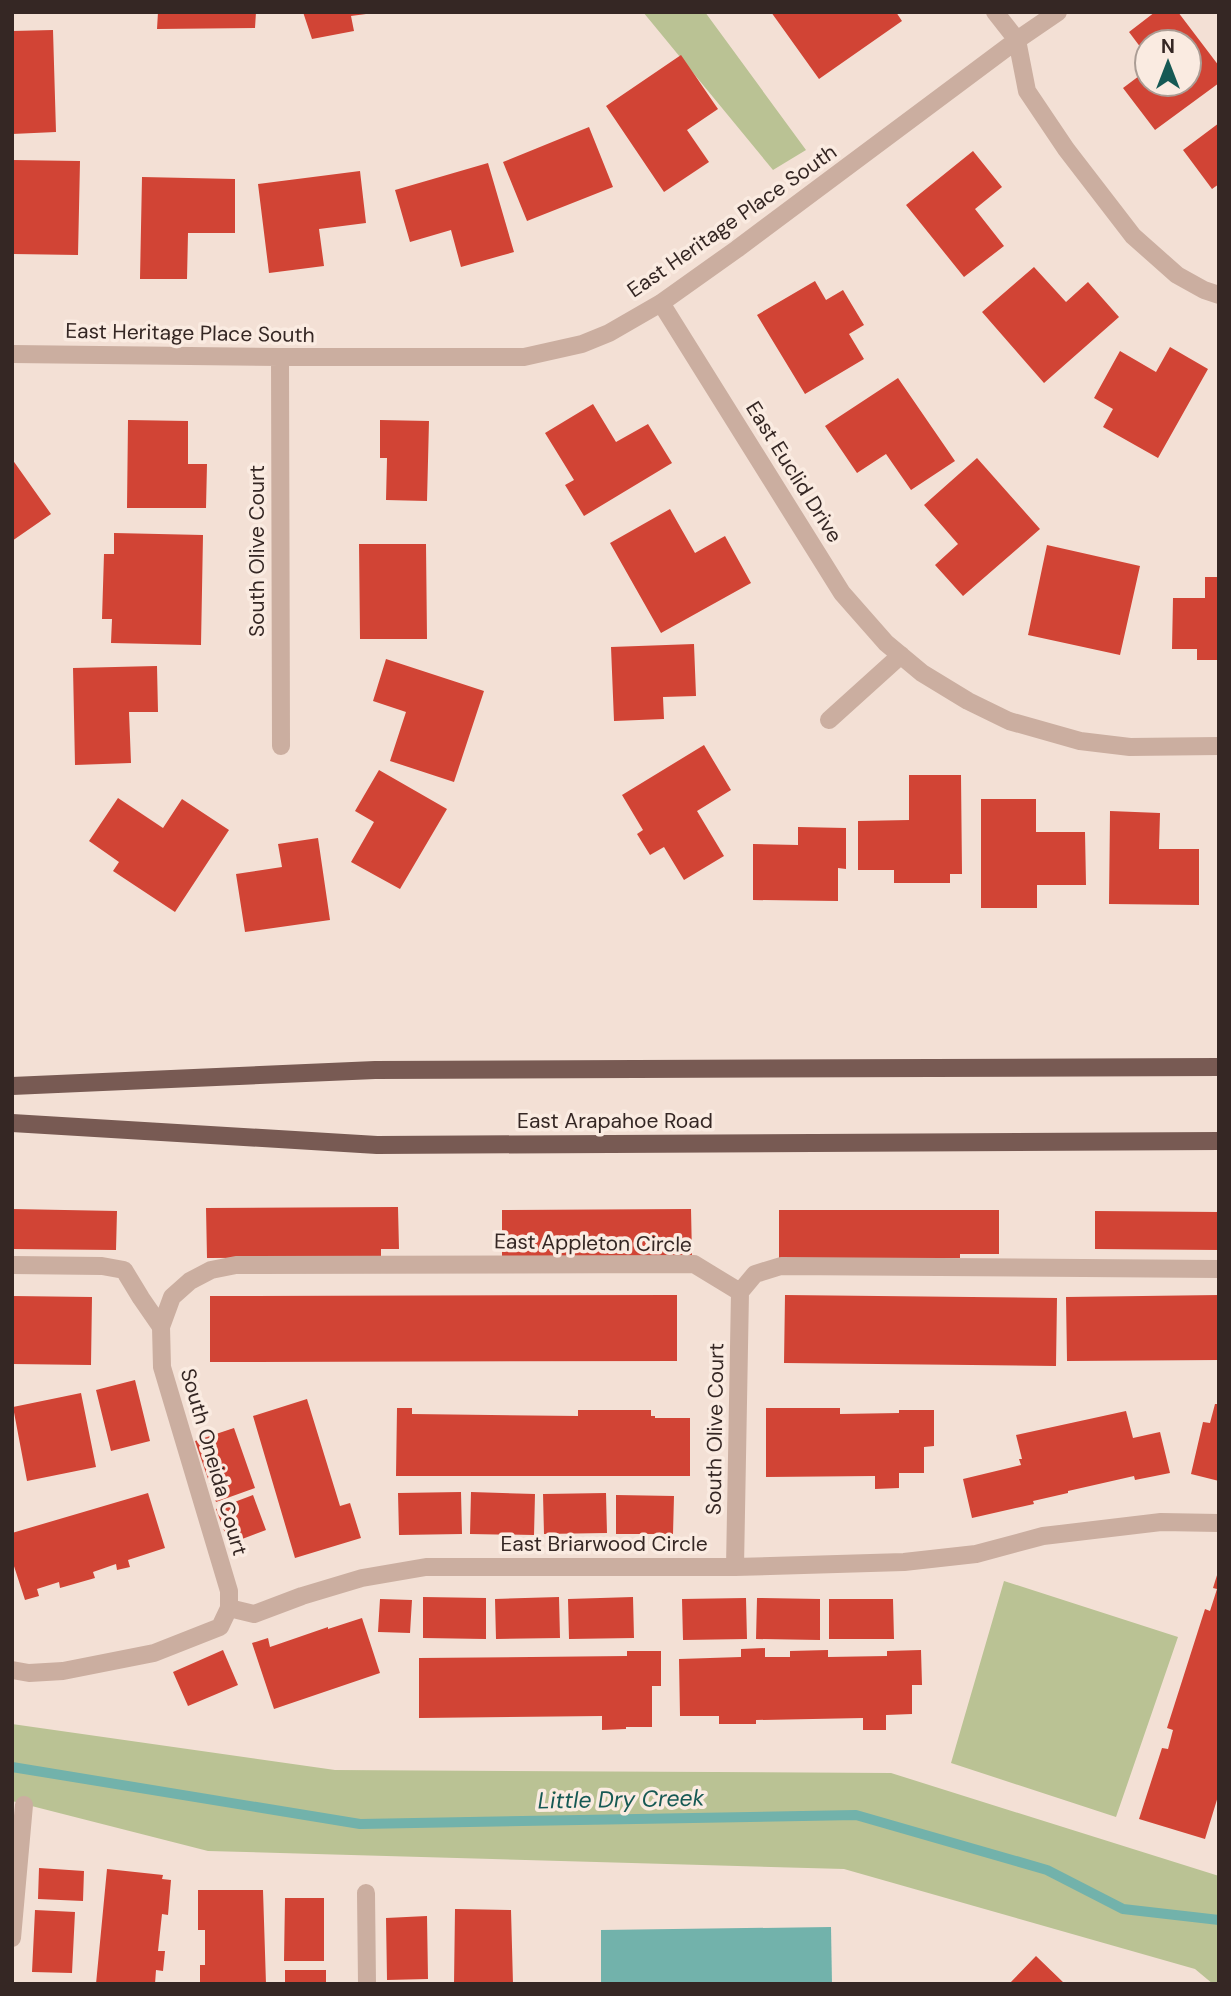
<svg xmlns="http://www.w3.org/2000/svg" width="1231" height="1996" viewBox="0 0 1231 1996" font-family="'DM Sans',sans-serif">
  <rect width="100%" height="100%" fill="#f3e0d5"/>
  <!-- green -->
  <path fill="#bac294" d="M643 12H705L806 150 773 170Z
    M1004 1581 1178 1637 1116 1817 951 1763Z
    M12 1724 335 1770 891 1773 1219 1876V1984H1213L1195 1969 844 1869 208 1851 12 1801Z"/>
  <!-- water -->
  <path fill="#72b2ab" d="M831 1927 832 1984H601V1930Z"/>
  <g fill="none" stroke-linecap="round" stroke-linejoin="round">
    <!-- stream -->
    <path stroke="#72b2ab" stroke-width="10" d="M12 1767 360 1824 856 1815 1047 1870 1123 1909 1219 1920"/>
  </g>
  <!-- building -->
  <path fill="#d14435" d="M158 12H256L255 28 157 29Z
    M303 12H365L366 14 351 16 354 31 312 39Z
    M771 12H896L902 21 819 79Z
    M1155 12H1178L1219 66V83L1155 130 1123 88 1147 70V84H1189V42H1147V56L1129 32Z
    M53 30 56 132 12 134V31Z
    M681 55 718 109 687 130 709 162 664 192 606 106Z
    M1219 123V184L1212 189 1183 150Z
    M589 127 613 187 527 221 503 162Z
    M973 151 1002 187 975 209 1004 246 964 277 906 205Z
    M12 160 80 161 78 255 13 254Z
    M488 163 514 252 461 267 451 230 410 242 395 190Z
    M360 171 366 223 319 229 324 266 269 273 258 184Z
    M142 177 235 179V233H188L187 279H140Z
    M1034 267 1066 302 1088 282 1119 317 1044 383 982 312Z
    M815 281 826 300 843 290 864 325 849 334 864 359 805 394 757 315Z
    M1170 347 1208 369 1158 458 1103 427 1113 409 1094 398 1120 351 1156 372Z
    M898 378 955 461 911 490 886 454 857 473 825 426Z
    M593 404 616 442 648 424 672 463 584 516 565 485 574 480 545 433Z
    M128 420 188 421V464H207L206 508H127Z
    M380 420 429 421 427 501 386 500 387 458H380Z
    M977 458 1040 529 963 596 935 565 958 544 924 505Z
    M12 459 51 514 12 541Z
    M670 509 695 553 725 536 751 583 661 633 610 543Z
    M114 533 203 535 201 645 111 643 112 619H102L104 554H114Z
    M359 544H426L427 639H360Z
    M1047 545 1140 566 1120 655 1028 635Z
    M1205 577H1219V660H1197V649H1172L1173 598H1205Z
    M694 644 696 696 663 697 664 719 614 721 611 647Z
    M386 659 484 691 454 782 390 761 406 712 373 701Z
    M157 666 158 712H129L131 763 75 765 73 668Z
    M704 745 731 790 697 811 724 856 684 880 664 847 650 855 637 834 643 830 622 795Z
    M379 770 447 809 400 889 351 862 374 822 355 811Z
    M909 775H961L962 874H950V883H894V870H858V821L909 820Z
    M118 798 163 828 182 799 229 830 175 912 113 871 119 862 89 841Z
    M981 799H1036V832H1085L1086 885H1037V908H981Z
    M1110 811 1160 813 1159 849H1199V905L1109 904Z
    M798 827 846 828V869L838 868V901L753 900V844L798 845Z
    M318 838 330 920 245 932 236 874 282 867 278 844Z
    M398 1207 399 1249H381V1257L207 1258 206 1208Z
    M12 1209 117 1211 116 1250 12 1249Z
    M691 1209 692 1256 502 1258V1210Z
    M779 1210H999V1254H960V1258H779Z
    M1095 1211 1219 1212V1250L1095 1249Z
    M677 1295V1361L210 1362V1296Z
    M785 1295 1057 1298 1056 1366 784 1363Z
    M1219 1295V1360L1067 1361 1066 1297Z
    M12 1296 92 1297 91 1365 12 1364Z
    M135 1380 150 1441 111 1451 96 1390Z
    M81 1393 96 1467 27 1481 13 1407Z
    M307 1399 340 1506 350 1503 361 1538 295 1558 253 1416Z
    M1215 1404H1219V1481L1191 1474 1203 1422 1210 1423Z
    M397 1408H412V1414L578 1416V1410H651V1416H655V1418H690V1476H396Z
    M766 1408H840V1414L899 1413V1410H934V1446L924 1447V1473H899V1488L875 1489V1476L766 1477Z
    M1126 1411 1133 1438 1160 1432 1170 1473 1135 1480 1134 1476 1068 1491V1493L1033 1501 1034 1504 972 1518 963 1479 1021 1465 1019 1459H1022L1016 1435Z
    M234 1428 255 1488 216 1502 195 1441Z
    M461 1492 462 1534 399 1535 398 1493Z
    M471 1492 535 1494 534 1535 470 1534Z
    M148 1493 165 1548 128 1560 130 1567 117 1570 116 1564 93 1572 95 1578 60 1588 59 1582 37 1589 39 1596 25 1600 12 1560V1533Z
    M606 1493 607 1533 544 1534 543 1494Z
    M253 1495 266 1530 229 1544 216 1509Z
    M616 1495 674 1496 673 1534H616Z
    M1218 1572 1219 1793 1205 1839 1139 1819 1162 1748 1168 1749 1173 1730 1167 1728 1205 1609 1210 1611 1217 1589 1213 1588Z
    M423 1597 486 1598V1639L423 1638Z
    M559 1597 560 1638 496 1639 495 1599Z
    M633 1597 634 1638 569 1639 568 1599Z
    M746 1598 747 1639 683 1640 682 1599Z
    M757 1598 820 1599V1640L756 1639Z
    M380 1599 412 1600 410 1633 378 1632Z
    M829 1599H893L894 1639H829Z
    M362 1618 380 1673 274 1709 252 1643 268 1638 270 1647 328 1627V1629Z
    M765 1648V1657H790V1651L828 1650V1657L887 1656V1651L921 1650 922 1685H912V1714L886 1715V1730H863V1718L756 1720V1724H719V1716H680L679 1659 741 1657V1649Z
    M223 1650 238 1685 188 1706 173 1672Z
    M627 1651H661V1686H652V1727H626V1729L602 1730V1716L419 1718V1658L627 1656Z
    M39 1868 84 1871 83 1901 38 1899Z
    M107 1869 163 1875 162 1879 171 1880 168 1915 162 1914 158 1951H165L163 1971 156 1970 155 1984H96Z
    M198 1890H263L266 1984H200V1965H205V1930H198Z
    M285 1898H324V1961H284Z
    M455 1909 511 1910 513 1984H454Z
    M35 1910 75 1912 72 1973 32 1972Z
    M427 1916 428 1979 387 1980 386 1918Z
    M1036 1956 1065 1984H1009Z
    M285 1970H326V1984H285Z"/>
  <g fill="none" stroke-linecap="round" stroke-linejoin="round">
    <!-- minor -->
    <path stroke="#cbaea0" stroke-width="18" d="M995 12 1017 40 1027 91 1066 149 1133 236 1177 275 1204 290 1219 295
      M661 303 842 593 886 643 922 673 968 701 1009 721 1080 741 1130 747 1219 746
      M12 354 280 357H524L582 344 609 333 661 303 737 249 1017 40 1058 12
      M280 357 281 746
      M829 720 901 655
      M12 1265 102 1266 124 1270 141 1298 161 1327
      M740 1292 755 1274 781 1266 1219 1269
      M735 1567 740 1292
      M229 1608 254 1614 302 1596 362 1578 426 1567H735L904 1562 976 1554 1043 1536 1161 1522 1219 1523
      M12 1670 29 1673 63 1671 154 1653 220 1627 229 1608V1591L162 1367 161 1327 172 1297 190 1281 211 1270 236 1265 694 1264 740 1292
      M366 1893 367 1984
      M12 1938 24 1805"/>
    <!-- major -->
    <path stroke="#785a53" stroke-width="18" d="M12 1086 375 1070 1219 1067
      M12 1123 377 1145 1219 1141"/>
  </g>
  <g text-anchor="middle" stroke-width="7" stroke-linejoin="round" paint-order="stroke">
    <!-- street labels -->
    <g font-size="21" fill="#352724" stroke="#faebe1">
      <text transform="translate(732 221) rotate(-35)" y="7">East Heritage Place South</text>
      <text transform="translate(190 333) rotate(1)" y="7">East Heritage Place South</text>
      <text transform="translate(794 472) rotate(58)" y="7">East Euclid Drive</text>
      <text transform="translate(257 551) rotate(-90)" y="7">South Olive Court</text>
      <text x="615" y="1128">East Arapahoe Road</text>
      <text transform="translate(593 1243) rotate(1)" y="7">East Appleton Circle</text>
      <text transform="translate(715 1429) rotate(-89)" y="7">South Olive Court</text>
      <text transform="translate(214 1462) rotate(74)" y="7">South Oneida Court</text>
      <text x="604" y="1551">East Briarwood Circle</text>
    </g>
    <!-- water labels -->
    <g font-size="23" font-style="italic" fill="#165954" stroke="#faebe1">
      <text transform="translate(621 1799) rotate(-1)" y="8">Little Dry Creek</text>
    </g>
  </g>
  <!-- border -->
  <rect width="1231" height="1996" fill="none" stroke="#352724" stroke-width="28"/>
  <!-- north arrow -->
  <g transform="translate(1168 63)"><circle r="33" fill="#faebe1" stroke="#ab9d95" stroke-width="2"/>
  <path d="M0-5L12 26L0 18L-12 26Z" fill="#165954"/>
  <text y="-10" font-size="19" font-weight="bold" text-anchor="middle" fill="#352724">N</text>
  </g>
</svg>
